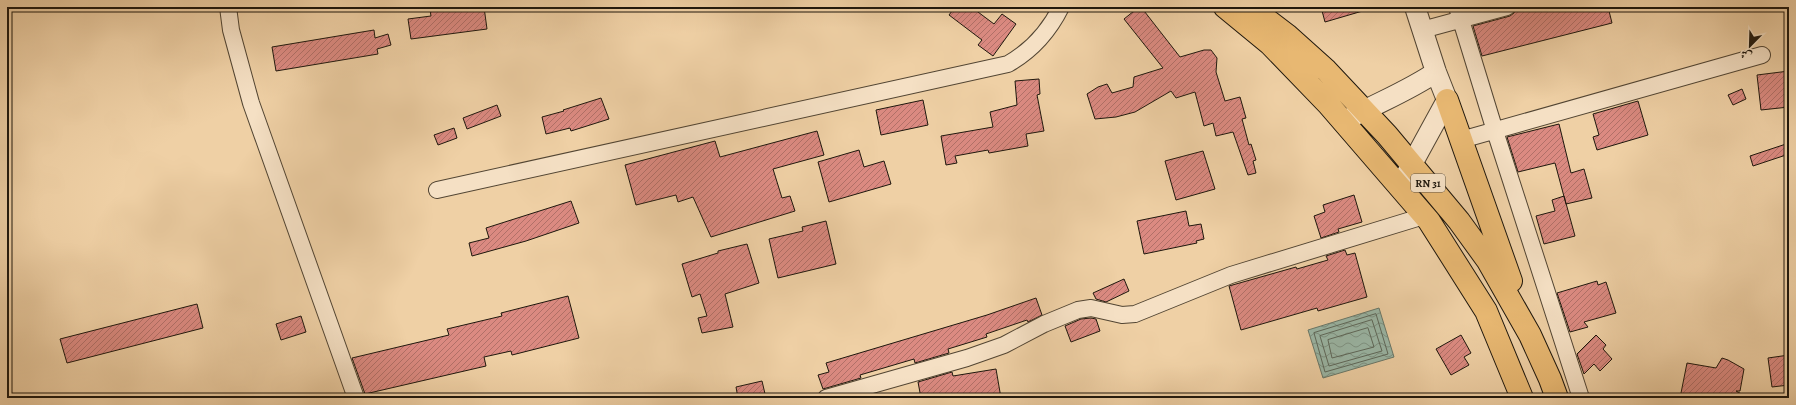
<svg xmlns="http://www.w3.org/2000/svg" width="1796" height="405" viewBox="0 0 1796 405" font-family="Alegreya,Amiri,serif">
  <defs>
    <pattern id="water-waves" width="16" height="10" patternUnits="userSpaceOnUse"><rect width="16" height="10" fill="#9ab7a7"/><path d="M0 5q4-4 8 0t8 0" fill="none" stroke="#7d9486"/></pattern>
    <pattern id="building-hatch" width="6" height="6" patternUnits="userSpaceOnUse"><rect width="6" height="6" fill="#db8a81"/><path d="M-1 1l2-2M0 6l6-6M5 7l2-2" fill="none" stroke="#b17068"/></pattern>
  </defs>
  <rect width="100%" height="100%" fill="#efd0a5"/>
  <filter id="stains"><feTurbulence type="fractalNoise" baseFrequency=".005" numOctaves="4"/><feColorMatrix values="0 0 0 0 .2 0 0 0 0 .09 0 0 0 0 .02 0 0 0 .5 -.17"/></filter>
  <radialGradient id="worn" r=".72"><stop offset=".6" stop-color="#630" stop-opacity="0"/><stop offset="1" stop-color="#630" stop-opacity=".3"/></radialGradient>
  <!-- water -->
  <path fill="url(#water-waves)" stroke="#687769" d="M1379 308 1394 357 1323 378 1308 330Z"/>
  <g fill="none" stroke-linecap="round" stroke-linejoin="round">
    <!-- shore -->
    <path stroke="#5c675a" stroke-width="1" d="M1376 314 1388 354 1325 372 1314 333Z
      M1372 320 1382 351 1329 366 1320 336Z
      M1368 328 1374 347 1332 358 1328 340Z"/>
  </g>
  <!-- building -->
  <path fill="url(#building-hatch)" stroke="#1e170d" d="M454 7H484L487 29 411 39 408 19 431 16 430 10Z
    M955 7H981L978 12 994 24 1002 14 1016 24 993 56 978 45 982 40 949 15Z
    M1139 7H1141L1180 57 1204 50H1211L1217 58 1216 72 1225 101 1240 97 1246 118 1242 119 1249 145 1251 144 1256 160 1253 161 1256 173 1248 175 1233 132 1216 136 1213 123 1204 126 1195 92 1176 98 1171 91 1135 112 1116 117 1095 119 1087 94 1098 87 1107 84 1112 93 1133 87 1134 77 1163 68 1124 19Z
    M1321 7H1366V10L1325 22Z
    M1516 7H1608L1612 23 1482 56 1473 26 1510 16 1514 13Z
    M374 30 375 38 388 34 391 45 377 49 378 54 276 71 272 47Z
    M1789 71V107L1761 110 1757 75Z
    M1039 79 1040 94 1037 95 1044 131 1026 134 1028 146 989 153 988 150 955 156 957 163 946 165 941 136 993 127 990 112 1017 105 1015 81Z
    M1742 89 1746 99 1733 105 1728 95Z
    M601 98 609 119 571 131 570 128 546 134 542 117 564 111 563 110Z
    M923 100 928 125 881 135 876 110Z
    M1638 101 1648 135 1597 150 1593 137 1599 135 1593 114Z
    M497 105 501 116 467 129 463 118Z
    M1559 124 1571 173 1584 169 1592 198 1566 204 1555 163 1518 172 1507 137Z
    M454 128 457 138 438 145 434 135Z
    M817 131 824 155 773 169 782 198 790 196 795 211 711 237 693 197 678 202 676 195 636 205 625 165 715 141 720 157Z
    M1789 143V154L1753 166 1750 156Z
    M859 150 864 167 884 161 891 184 829 202 818 162Z
    M1203 151 1215 189 1176 200 1165 161Z
    M1354 195 1362 222 1338 229 1339 232 1321 238 1314 216 1325 212 1323 205Z
    M1564 196 1575 236 1544 244 1536 216 1555 211 1552 200Z
    M571 201 579 223 526 241 472 256 469 243 489 238 486 228Z
    M1186 211 1189 226 1201 224 1204 239 1196 241 1197 243 1144 254 1137 221Z
    M826 221 836 264 778 278 769 239 803 231 802 227Z
    M747 244 759 283 725 294 733 327 702 333 698 318 707 316 700 294 692 297 682 264 718 253V251Z
    M1345 250 1347 255 1355 253 1367 297 1318 311 1317 308 1241 330 1229 286 1296 267 1297 269 1328 260 1326 256Z
    M1124 279 1129 291 1106 302 1096 299 1093 293Z
    M1597 281 1598 285 1606 282 1616 313 1584 322 1588 327 1570 332 1557 293Z
    M568 296 579 338 512 355 511 351 484 357 486 366 365 394 352 358 449 335 447 329 502 316 501 313Z
    M1036 298 1042 315 1028 322 1027 320 986 334 987 337 948 349 949 353 915 363 914 359 860 375 861 378 823 389 818 375 829 372 826 363 987 315Z
    M197 304 203 328 67 363 60 339Z
    M301 316 306 332 281 340 276 324Z
    M1091 318 1096 319 1100 331 1071 342 1065 326 1081 319Z
    M1461 335 1471 353 1464 357 1469 365 1451 375 1436 349Z
    M1596 335 1606 345 1603 349 1612 359 1600 371 1594 364 1584 374 1577 354Z
    M1789 355V385L1772 387 1768 358Z
    M1722 358 1728 360 1744 369 1740 391H1736L1749 398H1680L1687 363 1716 368Z
    M996 369 1001 398H921L918 382 952 372 953 376Z
    M762 381 766 398H738L736 387Z"/>
  <g fill="none" stroke-linecap="round" stroke-linejoin="round">
    <!-- minor casing -->
    <g stroke="#524533" stroke-width="18">
      <path id="minor" d="M228 7 231 30 251 103 356 398
        M1457 7 1495 131 1581 398
        M1422 30 1507 7
        M1461 140 1762 55
        M437 190 1008 64C1031 51 1049 31 1061 7
        M826 398 967 358 1004 345 1044 324 1078 310 1091 308 1122 315 1135 314 1231 275 1424 216"/>
    </g>
    <!-- tertiary casing -->
    <g stroke="#524533" stroke-width="22">
      <path id="tertiary" d="M1343 122C1374 104 1407 92 1436 72
        M1400 186 1447 100 1436 72 1415 7"/>
    </g>
    <!-- trunk casing -->
    <g stroke="#1e170d" stroke-width="24">
      <path id="trunk" d="M1225 7 1270 44 1328 104 1429 221 1486 311 1522 398
        M1250 7 1287 35 1326 70 1387 135 1459 221 1488 261 1530 335 1550 379 1557 398
        M1447 100 1511 281"/>
    </g>
    <!-- minor -->
    <use href="#minor" stroke="#f5e0c4" stroke-width="16"/>
    <!-- tertiary -->
    <use href="#tertiary" stroke="#f5e0c4" stroke-width="20"/>
    <!-- trunk -->
    <use href="#trunk" stroke="#e8b872" stroke-width="22"/>
  </g>
  <g text-anchor="middle" stroke-width="3" stroke-linejoin="round" paint-order="stroke">
    <!-- shield labels -->
    <rect fill="#f5e0c4" stroke="#5e5344" stroke-width="1" x="1411" y="174" width="34" height="18" rx="3"/>
    <g font-size="11" font-weight="bold" fill="#1e170d">
      <text x="1428" y="187">RN 31</text>
    </g>
  </g>
  <!-- margin -->
  <rect width="1796" height="405" fill="none" stroke="#efd0a5" stroke-width="24"/>
  <rect x="8" y="8" width="1780" height="389" fill="none" stroke="#1e170d" stroke-width="2"/>
  <rect x="12" y="12" width="1772" height="381" fill="none" stroke="#1e170d"/>
  <!-- north arrow -->
  <g transform="translate(1750 46) rotate(203)" stroke="#f5e0c4" stroke-width="3" paint-order="stroke">
  <path d="M0-3L7 15L0 10L-7 15Z" fill="#1e170d"/>
  <text y="-6" font-size="11" font-weight="bold" text-anchor="middle" fill="#1e170d">ش</text>
  </g>
  <rect width="100%" height="100%" filter="url(#stains)"/>
  <rect width="100%" height="100%" fill="url(#worn)"/>
</svg>
